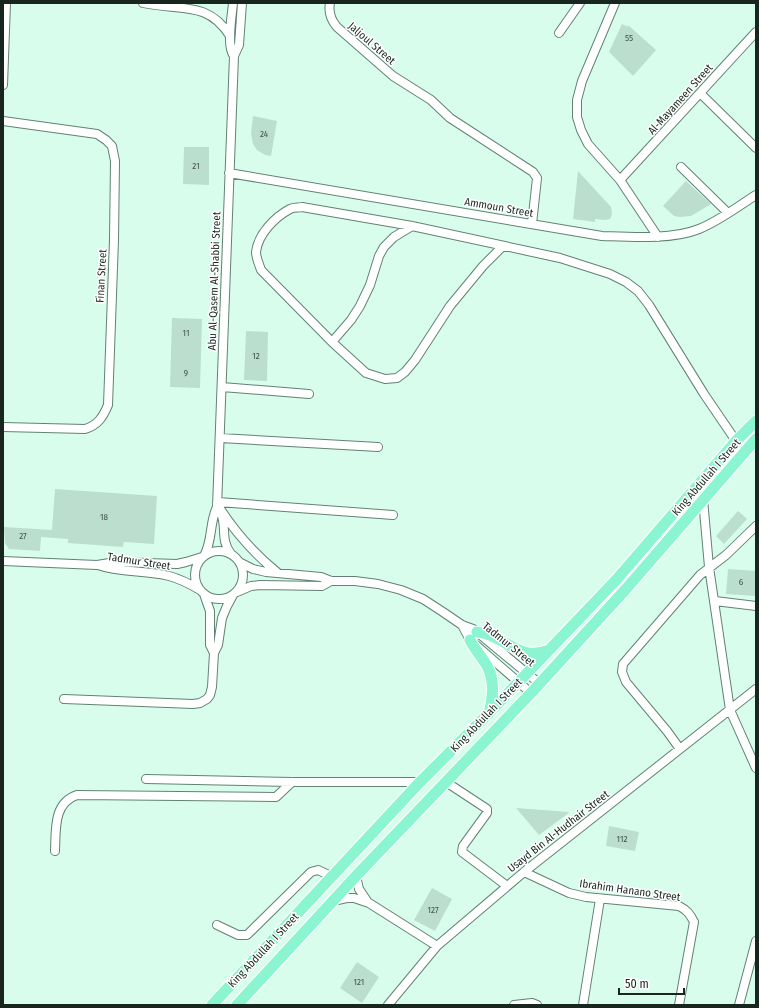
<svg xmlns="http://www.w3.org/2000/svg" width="759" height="1008" viewBox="0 0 759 1008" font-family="'Fira Sans Condensed',sans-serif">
  <rect width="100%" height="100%" fill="#d9fdec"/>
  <!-- building -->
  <path fill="#bcdece" d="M622 24 628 27V25L656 50 633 76 609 52Z
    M253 116 277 121 271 156 265 155 257 150 253 144 251 134Z
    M184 147H209V185L183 184Z
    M578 171 611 207 612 214 610 219 605 220 595 219V222L573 219Z
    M686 181 711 204 691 216 680 217 674 216 663 206Z
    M172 318 202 319 200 388 170 387Z
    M246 331 268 332 267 381 244 380Z
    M55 489 157 496 154 544 124 542 123 547 68 543V539L41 537 40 551 9 549 5 543 4 527 52 530Z
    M738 511 747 519 724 544 716 536Z
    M728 569 756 571V596L726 594Z
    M516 808 570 812 539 835Z
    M609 826 639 832 635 851 606 846Z
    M432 888 452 899 435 931 414 920Z
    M357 962 379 977 362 1003 340 988Z"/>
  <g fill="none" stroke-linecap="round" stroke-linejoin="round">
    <!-- minor casing -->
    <g stroke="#628274" stroke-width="10">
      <path id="minor" d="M143 3C178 11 208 0 230 36
        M233 3C232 15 226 47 234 56
        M330 3C328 13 331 20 337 27L393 76 431 100 450 118 533 172 537 178 532 224
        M615 3 582 81 577 100V117L581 130 588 144 620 180 658 237
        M559 33 580 3
        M3 85 6 3
        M700 93 756 148
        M3 121 97 134 106 140 112 146 115 161 114 240 108 405C103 417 98 425 85 429L3 427
        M681 167 728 213
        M229 173 602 236C630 237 672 240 699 229 719 221 737 207 756 195
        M620 180 756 32
        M503 246 483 266 450 306 415 360 405 372 397 378 385 379 366 373 332 342 261 270C259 264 256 258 256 252 258 234 275 217 290 209 294 207 298 208 302 207L412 226 560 258 610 274 626 282 638 291 649 305 704 394 736 441
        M332 342 351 320 360 306 370 285 379 256 384 247 394 237 412 226
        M222 387 309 394
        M220 438 378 447
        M703 499 709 567 730 710 756 768
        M218 502 393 515
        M217 504C234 531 253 553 278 573
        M221 513C227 527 220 540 231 554
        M195 575a24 24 0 1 1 48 0a24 24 0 1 1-48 0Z
        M204 556C213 540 209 523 217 507L234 56 239 45 242 3
        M3 561 97 565 116 562 177 564 186 562 202 557
        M241 563 253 569 266 572 321 577 331 581H355L378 584 401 590 423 599 443 612 462 625 473 629 477 632 540 684
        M98 565C120 573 145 570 169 576 180 579 190 584 200 590
        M237 592 251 586 260 585 322 586 331 581
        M204 594 210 611V645L214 653
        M715 601 756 606
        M462 625 470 640 531 693
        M64 699 193 704 200 703 207 699 210 695 212 687 214 653 218 645 222 618 227 606 233 595
        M680 749 667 731 626 682 622 672 623 664 700 575 726 555 756 526
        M146 779 292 782H420
        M446 782 487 809V813L463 846 462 852 507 886
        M55 851C56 830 53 803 77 795L276 797 292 782
        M524 872 569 893 586 897 679 906C687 910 690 914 694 922L679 1005
        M356 876 359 889 367 901
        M333 901 347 898H354L369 903 437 946
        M217 925 238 935H247L311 872 318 870 331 876
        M388 1005 437 946 524 872 756 689
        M514 1005 532 1003 537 1005
        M583 1005 600 899
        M739 1005 756 941"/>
    </g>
    <!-- major casing -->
    <g stroke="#fff" stroke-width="13">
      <path id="major" d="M477 632C504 634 519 663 549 650
        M470 640C475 650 482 657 487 666 495 680 493 698 489 713
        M212 1005 420 782 489 713 617 579 736 441 756 421
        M237 1005 356 876 531 693 626 589 756 439"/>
    </g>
    <!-- minor -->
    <use href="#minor" stroke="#fff" stroke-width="8"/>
    <!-- major -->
    <use href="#major" stroke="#8bf4d0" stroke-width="11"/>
  </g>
  <g text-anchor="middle" stroke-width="3" stroke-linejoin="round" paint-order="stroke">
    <!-- number labels -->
    <g font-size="9" fill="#42544c">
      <text x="629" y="41">55</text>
      <text x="264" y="137">24</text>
      <text x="196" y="169">21</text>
      <text x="186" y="336">11</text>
      <text x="256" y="359">12</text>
      <text x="186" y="376">9</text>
      <text x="104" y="520">18</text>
      <text x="23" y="539">27</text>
      <text x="741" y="585">6</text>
      <text x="622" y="842">112</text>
      <text x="433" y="913">127</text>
      <text x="359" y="985">121</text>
    </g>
    <!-- street labels -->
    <g font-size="11" fill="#192620" stroke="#fff">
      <text transform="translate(372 43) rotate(41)" y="4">Jaljoul Street</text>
      <text transform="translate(680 99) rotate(-48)" y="4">Al-Mayameen Street</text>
      <text transform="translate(499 207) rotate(10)" y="4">Ammoun Street</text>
      <text transform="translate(101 276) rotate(-87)" y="4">Finan Street</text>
      <text transform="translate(214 281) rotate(-88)" y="4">Abu Al-Qasem Al-Shabbi Street</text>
      <text transform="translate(706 477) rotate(-49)" y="4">King Abdullah I Street</text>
      <text transform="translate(139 561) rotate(9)" y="4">Tadmur Street</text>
      <text transform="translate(509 644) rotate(39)" y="4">Tadmur Street</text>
      <text transform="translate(486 715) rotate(-46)" y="4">King Abdullah I Street</text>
      <text transform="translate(558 831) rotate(-38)" y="4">Usayd Bin Al-Hudhair Street</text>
      <text transform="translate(630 890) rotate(8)" y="4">Ibrahim Hanano Street</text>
      <text transform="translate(263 950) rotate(-47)" y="4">King Abdullah I Street</text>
    </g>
  </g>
  <!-- border -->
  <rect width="759" height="1008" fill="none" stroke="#192620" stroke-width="8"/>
  <!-- scale -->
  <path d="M619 988v6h65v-6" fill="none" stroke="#192620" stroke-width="2"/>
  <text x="625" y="988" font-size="12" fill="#192620" stroke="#ffffff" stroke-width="3" paint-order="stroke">50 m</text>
</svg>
